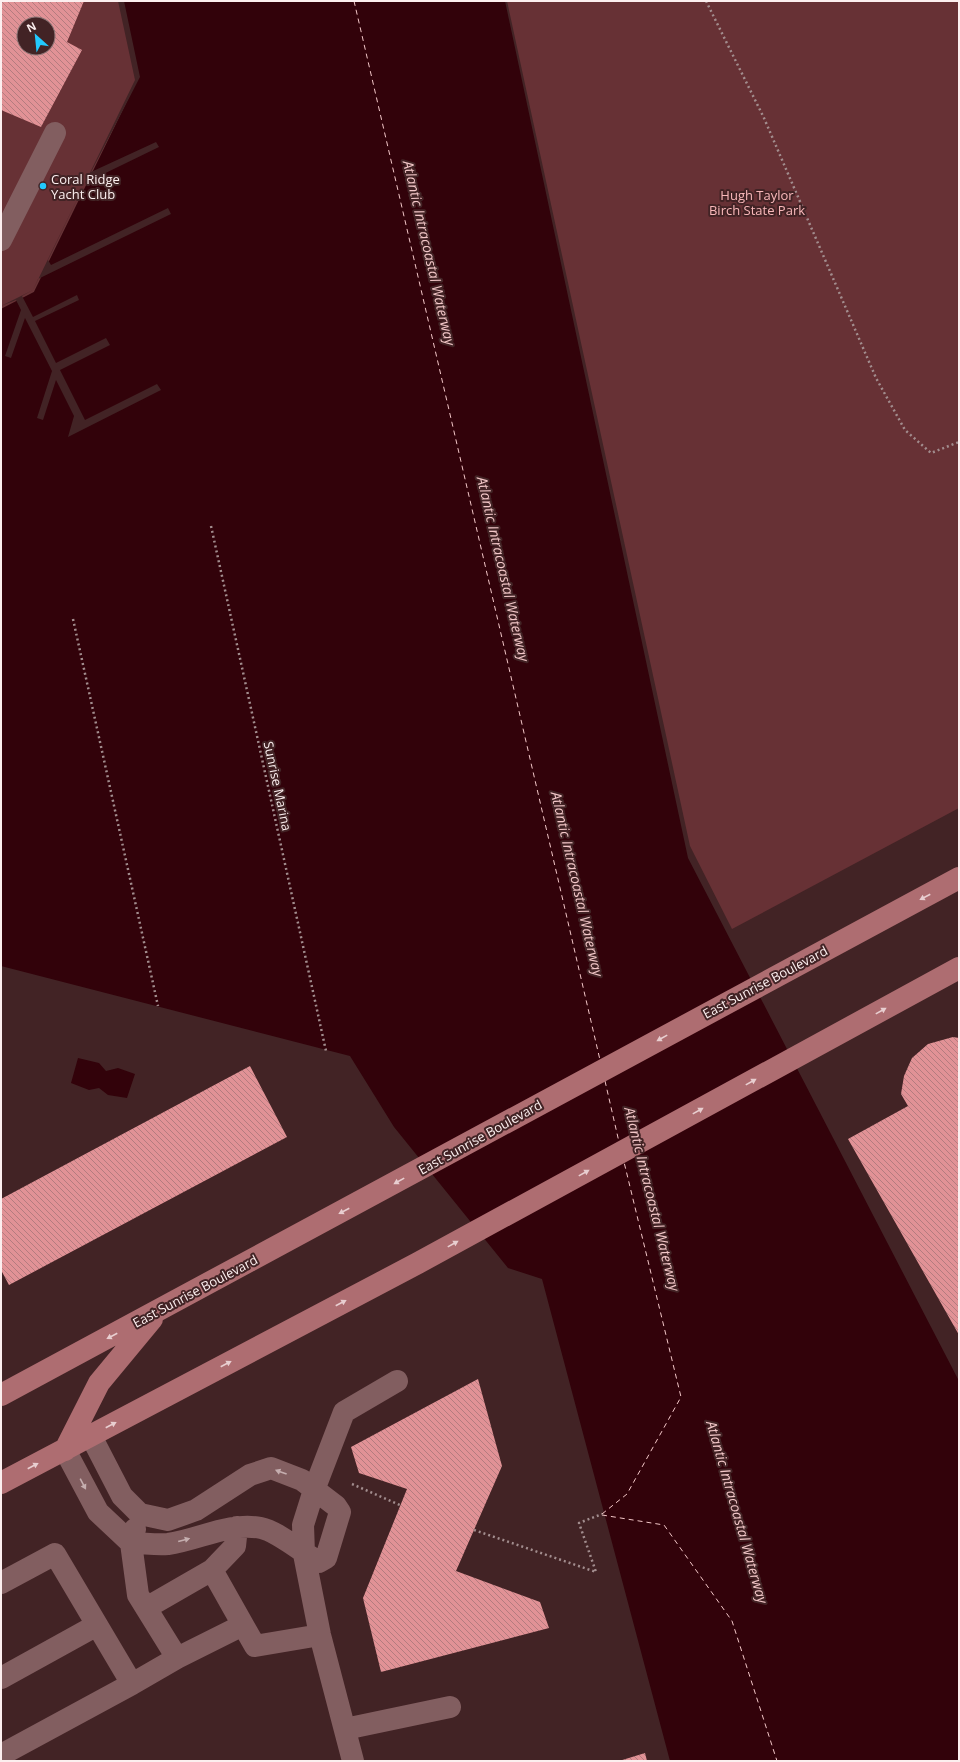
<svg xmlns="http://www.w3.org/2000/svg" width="960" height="1762" viewBox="0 0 960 1762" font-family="'Open Sans',sans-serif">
  <defs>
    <pattern id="building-back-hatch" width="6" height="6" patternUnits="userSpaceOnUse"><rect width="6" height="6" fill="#e19296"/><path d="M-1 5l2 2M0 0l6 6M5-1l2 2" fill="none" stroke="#b47c7f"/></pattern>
  </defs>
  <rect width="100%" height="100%" fill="#422325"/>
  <!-- green -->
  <path fill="#673135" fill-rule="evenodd" d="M1 1H120L137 81 34 292 1 309ZM24 24H48V48H24Z
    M507 1H959V808L732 929 690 846Z"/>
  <!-- water -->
  <path fill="#32020a" d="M120 1H505L688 858 959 1381V1761H670L542 1279 508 1268 394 1127 350 1056 1 966V309L34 292 137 81Z
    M78 1058 99 1063 106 1071 118 1068 135 1074 127 1098 108 1095 99 1088 89 1090 71 1083Z"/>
  <!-- pier -->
  <path fill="#422325" d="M118 1H124L140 77 91 172 156 142 159 147 85 183 135 80Z
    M85 183 48 260 51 265 168 208 171 214 38 279 33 290 22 296 33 317 77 295 79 300 35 321 56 363 106 338 110 345 60 370 85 420 157 384 161 390 68 437 74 416 56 380 43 420 37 418 52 371 25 318 11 358 5 356 21 310 16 300 1 306 33 290Z"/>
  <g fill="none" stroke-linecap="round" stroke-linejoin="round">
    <!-- ferry -->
    <path stroke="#f3c7c8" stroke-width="1" stroke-dasharray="5 4" stroke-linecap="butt" d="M354 1 600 1060
      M605 1081 619 1142
      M602 1514 627 1494 681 1397 624 1162
      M602 1515 664 1525 732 1621 777 1761"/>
  </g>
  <!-- building -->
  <path fill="url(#building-back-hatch)" fill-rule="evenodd" d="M1 1H84L67 42 82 50 41 127 1 110ZM24 24H48V48H24Z
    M953 1037 959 1038V1335L848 1139 908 1106 901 1094 904 1076 912 1058 928 1044Z
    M250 1066 287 1137 9 1285 1 1270V1199Z
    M478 1379 502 1466 456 1571 540 1602 549 1628 381 1672 363 1598 407 1489 359 1473 351 1447Z
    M645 1753 647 1761H619Z"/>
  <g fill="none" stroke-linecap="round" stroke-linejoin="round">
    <!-- path -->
    <path stroke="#a28d8e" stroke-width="2.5" stroke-dasharray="2 3" stroke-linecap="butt" d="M706 1 764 118 876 378 905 430 931 453 959 442
      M211 526 326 1051
      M73 619 158 1006
      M352 1484 400 1505
      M474 1530 596 1572 579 1523 602 1514"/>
    <!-- minor -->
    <path stroke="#825e60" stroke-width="22" d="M1 240 55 133
      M65 1450 98 1512 131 1543C143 1543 156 1545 168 1544 199 1540 228 1522 261 1528 277 1531 303 1553 319 1562L326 1558 340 1512 336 1506 302 1480 271 1468 250 1475 196 1510 168 1520 140 1514 122 1496 91 1436
      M212 1570 235 1546 237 1527
      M1 1583 55 1554 132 1684 1 1755
      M146 1608 212 1570 243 1625 177 1658
      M243 1625 255 1646 320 1635
      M1 1678 97 1625
      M132 1684 177 1658 138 1595 131 1543 135 1529
      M345 1729 450 1707
      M353 1761 320 1635 304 1554 303 1525 314 1490 344 1412 397 1381"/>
    <!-- major -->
    <path stroke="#ae6d71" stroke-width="22" d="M1 1395 959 878
      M65 1450 99 1383 152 1319
      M1 1483 418 1263 959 968"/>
  </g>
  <!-- one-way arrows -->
  <defs><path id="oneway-solid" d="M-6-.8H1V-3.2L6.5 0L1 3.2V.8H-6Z"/></defs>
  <g fill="#e8ced0">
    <use href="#oneway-solid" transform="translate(925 897) rotate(152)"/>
    <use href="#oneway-solid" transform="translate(881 1011) rotate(-29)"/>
    <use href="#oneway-solid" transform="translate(662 1038) rotate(151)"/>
    <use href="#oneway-solid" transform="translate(751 1082) rotate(-29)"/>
    <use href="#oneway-solid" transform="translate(698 1111) rotate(-29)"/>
    <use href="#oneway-solid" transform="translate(584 1173) rotate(-29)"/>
    <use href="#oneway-solid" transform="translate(399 1181) rotate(151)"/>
    <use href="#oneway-solid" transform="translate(344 1211) rotate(152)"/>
    <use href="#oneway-solid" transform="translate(453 1244) rotate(-29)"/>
    <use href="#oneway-solid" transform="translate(341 1303) rotate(-28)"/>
    <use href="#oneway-solid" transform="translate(112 1336) rotate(152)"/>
    <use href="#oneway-solid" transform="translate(226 1364) rotate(-28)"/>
    <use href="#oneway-solid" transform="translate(111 1425) rotate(-28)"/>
    <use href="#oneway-solid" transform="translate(33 1466) rotate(-28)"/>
  </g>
  <g fill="#c5aeaf">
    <use href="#oneway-solid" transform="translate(281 1472) rotate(-160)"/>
    <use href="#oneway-solid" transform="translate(83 1484) rotate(62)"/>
    <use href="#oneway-solid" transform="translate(184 1540) rotate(-15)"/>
  </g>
  <!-- markers -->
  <circle fill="#22c9fe" stroke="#422325" stroke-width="1.5" cx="43" cy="186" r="4"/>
  <g text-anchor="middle" stroke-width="4" stroke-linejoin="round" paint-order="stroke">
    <!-- poi labels -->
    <g font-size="13" fill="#fcefef" stroke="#422325" text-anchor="start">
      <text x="51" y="184">Coral Ridge<tspan x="51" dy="15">Yacht Club</tspan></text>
    </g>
    <!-- park labels -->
    <g font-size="13" fill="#f9b8ba" stroke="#422325">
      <text x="757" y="200">Hugh Taylor<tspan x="757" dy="15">Birch State Park</tspan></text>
    </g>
    <!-- street labels -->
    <g font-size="13" fill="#fcefef" stroke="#422325">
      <text transform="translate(278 786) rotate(78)" y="5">Sunrise Marina</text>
      <text transform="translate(765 982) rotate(-28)" y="5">East Sunrise Boulevard</text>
      <text transform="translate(480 1137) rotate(-29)" y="5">East Sunrise Boulevard</text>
      <text transform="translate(195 1291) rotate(-28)" y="5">East Sunrise Boulevard</text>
    </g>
    <!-- water labels -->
    <g font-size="14" font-style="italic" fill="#f3c7c8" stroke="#422325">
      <text transform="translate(429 253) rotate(77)" y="5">Atlantic Intracoastal Waterway</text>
      <text transform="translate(503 569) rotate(77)" y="5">Atlantic Intracoastal Waterway</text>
      <text transform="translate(577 884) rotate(77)" y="5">Atlantic Intracoastal Waterway</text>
      <text transform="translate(652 1199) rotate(76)" y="5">Atlantic Intracoastal Waterway</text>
      <text transform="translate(737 1512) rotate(74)" y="5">Atlantic Intracoastal Waterway</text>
    </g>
  </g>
  <!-- border -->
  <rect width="960" height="1762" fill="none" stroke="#fcefef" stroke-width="4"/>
  <!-- north arrow -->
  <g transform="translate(36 36) rotate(333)"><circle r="19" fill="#422325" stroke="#8c7576"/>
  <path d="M0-3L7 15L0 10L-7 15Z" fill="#22c9fe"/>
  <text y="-6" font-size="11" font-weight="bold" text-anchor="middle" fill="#fcefef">N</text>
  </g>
</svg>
